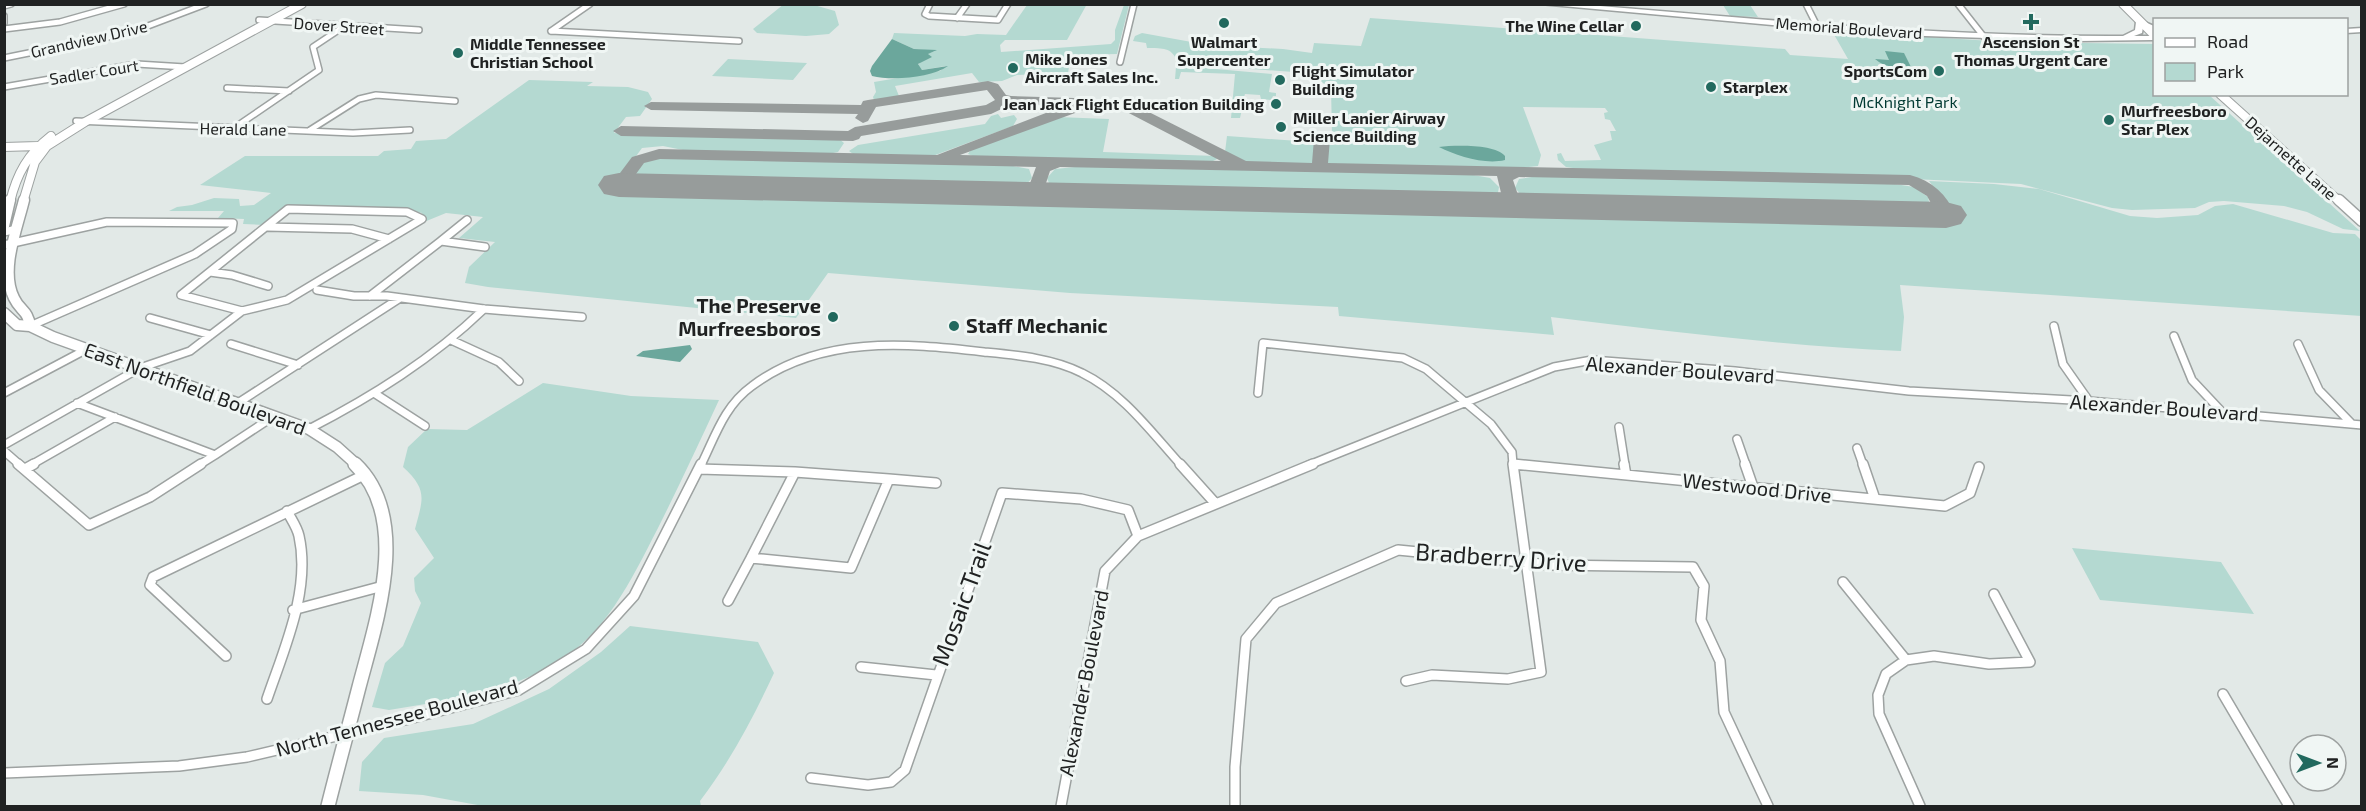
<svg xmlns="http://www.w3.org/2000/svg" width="2366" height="811" viewBox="0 0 2366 811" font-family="'Exo 2',sans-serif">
  <rect width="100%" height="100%" fill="#e2e9e7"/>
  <!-- green -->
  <path fill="#b4d9d1" d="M784 4 814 5 835 11 839 25 829 34 806 36 757 33 753 29Z
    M1087 4 1067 40H1005L1000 45 1001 52 1111 44 1115 40V30L1124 5H1129L1117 54 1071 55 1068 73 1017 75 1002 81 979 82 972 73 895 86 899 96 874 100 873 97 876 92 874 82 940 71 946 66 922 70 918 65 927 54 935 51 914 49 892 39 894 33 965 36 977 34 1006 35 1027 5Z
    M1723 5H1750L1758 17 1730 16Z
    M1370 18 1785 49 1790 55 1848 59 1832 31 2008 42 2154 44V94L2209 95 2360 231 2343 229 2307 212 2284 206 2224 201 2209 202 2195 208 2132 210 2112 208 2021 184 1869 177 1594 171 1566 167 1558 160 1557 154 1561 153 1565 161 1601 160 1594 145 1612 140 1610 131H1616L1610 120 1605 119 1604 113 1608 112 1605 108 1523 107 1541 155 1538 166 1510 169 1334 166 1325 163 1328 139 1332 135 1331 87 1313 78H1306L1307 73 1182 64 1178 62C1170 46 1164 49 1147 48L1146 43 1133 41 1135 36 1142 33 1208 45 1283 49 1312 53 1314 43 1361 46Z
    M728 59 807 63 793 80 712 76Z
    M1182 66 1272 74 1269 92 1276 93V96H1273L1271 100 1261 99 1260 95 1245 94 1240 108 1242 109 1240 118H1231L1235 74 1181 72 1179 79H1175L1176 67Z
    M529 80 593 82 587 86 628 87 648 92 652 99 640 116 626 117 614 133 838 138 844 143 838 152 823 155 693 152 663 146 642 148 609 193 1961 222 1929 181 1994 184 2039 189 2130 216 2157 218 2198 215 2215 206 2233 204 2333 233 2355 234 2361 240 2362 316 1900 285 1904 317 1901 351C1784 346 1668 331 1551 317L1554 335 1339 316 1338 307 1070 293 828 273 796 318 488 287 465 283 469 267 495 242 459 238 483 217 446 213 424 222 422 213 406 209 285 207 264 225 243 224 244 219 218 218 224 211H169L177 207 192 205 214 198 239 199 240 206 254 205 271 193 200 185 245 156H378L384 151 411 149 416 141 446 139Z
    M998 114 1001 118 1014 115 1017 119 1013 126 930 157 856 156 849 151 858 145 985 124 991 116Z
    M1057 117 1109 119 1103 152 1216 156 1217 159 1211 162 1202 163 978 158 968 154 972 148 1023 127Z
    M1227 136 1313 142 1316 144 1315 160 1311 164 1303 165 1249 163 1225 152Z
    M656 157 1003 164 1029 169 1032 178 1024 187 637 179 632 175 640 163Z
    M1085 166 1462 173 1490 178 1499 187 1497 198 1051 188 1047 178 1055 169Z
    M1545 175 1882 182 1914 187 1928 197 1930 207 1524 198 1515 188 1519 179Z
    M543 383 631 396 719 400C699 443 679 486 658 528 630 582 606 635 551 666 501 694 444 701 389 710L372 707 385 663 403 646 421 603 415 591 414 578 434 558 415 529C423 499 428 490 403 467L408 447 427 429 467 430Z
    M2072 548 2221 562 2254 614 2100 600Z
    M630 626 758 642 774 673C752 720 731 760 700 801L701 806H483L423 795 359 791 362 762 384 738 473 724 549 689 601 652Z"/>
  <!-- water -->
  <path fill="#6ba79c" d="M892 39 914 49 937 50 928 54 932 57 918 64 922 70 948 66C931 78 892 81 872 76L870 71 872 66Z
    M1885 51 1904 53 1912 69C1899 68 1885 68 1875 59L1889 60Z
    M1439 147C1455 145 1495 144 1505 156V160C1485 165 1457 156 1439 147Z
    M690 345 692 349 680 362 636 356 643 351Z"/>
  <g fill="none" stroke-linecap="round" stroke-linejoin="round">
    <!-- taxiway -->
    <path fill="#979c9b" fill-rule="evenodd" d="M988 81 998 84 1006 95 1011 96 1074 98 1080 100 1131 103 1246 161 1312 163 1314 139 1322 134 1330 139 1328 163 1910 175C1932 181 1947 194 1955 215L1952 219H1940L1927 196 1909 185 1519 177 1513 180 1518 195 1537 201 1539 205 1537 209C1527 211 1518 205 1508 206 1501 206 1497 210 1489 208L1487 204 1489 200 1502 197 1497 176 1060 167 1050 171 1045 186 1062 191 1064 195 1062 199 1056 200 1035 196 1029 186 1036 167 660 159 644 163 625 189H613L611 185 632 157 659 149 937 155 1064 106 1012 104 991 114 861 136 859 139 853 141 621 136 613 131 621 126 848 131 855 127 986 105 995 100 987 90 876 107 868 121 863 123 855 118 858 114 651 110 644 106 651 102 861 105 863 101 868 100ZM1086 109 1123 110 1221 161 960 155Z"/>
    <!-- runway -->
    <path fill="#979c9b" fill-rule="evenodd" d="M619 173 1946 202 1961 206 1967 215 1961 224 1946 228 619 197 604 194 598 185 604 176Z"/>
    <!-- street-far2 casing -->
    <g stroke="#9da2a1" stroke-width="8">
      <path id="street-far2" d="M930 4 925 14 929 16 998 20 1008 4
        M1806 4 1817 26
        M1958 4 1984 37
        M4 6 11 4
        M4 16V23
        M957 18 967 4
        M259 20 419 30
        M4 29 60 22 124 4
        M551 31 739 41
        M551 31 590 4
        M4 58 132 32 206 4
        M1120 62 1134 4
        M4 87 137 64 185 67
        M227 88 289 91
        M76 121 353 133 410 130
        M234 128 319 70 313 47 343 27
        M310 130 359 99 376 95 455 101"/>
    </g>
    <!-- street-far1 casing -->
    <g stroke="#9da2a1" stroke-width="10">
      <path id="street-far1" d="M288 209 407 212 422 219 287 300 242 311 181 295Z
        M267 227 352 229 389 239
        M4 232 17 229
        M441 241 467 220
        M4 245 107 222 233 223 232 229 195 254 30 326
        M210 272 232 275 268 286
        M317 290 354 296H387L484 309 582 317
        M370 296 441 241 485 247
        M150 318 211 335
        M2054 326 2063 364 2089 401
        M2174 336 2192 380 2222 412
        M451 340 499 362 519 381
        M231 344 298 365
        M2298 344 2319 390 2351 423
        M4 393 87 349
        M374 393 425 426
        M1258 393 1263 343 1403 358 1426 369 1491 424 1512 452 1513 465
        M77 403 215 455 274 416
        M238 403 400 298
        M1619 427 1625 465
        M309 429C373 396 432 359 484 309
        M1737 439 1746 465
        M4 445 140 368 190 351 242 311
        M1857 448 1863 465
        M4 451 20 465
        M1513 464 1528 465
        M31 465 115 417
        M199 465 215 455
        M701 465C715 437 724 406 752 386 820 335 905 343 984 352 1016 355 1053 358 1082 373 1123 393 1151 432 1181 465
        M1309 465 1554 367 1592 360 1735 371 1909 391 2089 401 2362 425"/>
    </g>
    <!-- street casing -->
    <g stroke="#9da2a1" stroke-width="12">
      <path id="street" d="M18 464 89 525 150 497 201 464
        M1180 464 1215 503
        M1513 464 1945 506 1970 493 1979 467
        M1624 464 1626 475
        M1745 464 1753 487
        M1863 464 1875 499
        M25 469 34 464
        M699 469 795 472
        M795 472 889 479 851 568 751 558Z
        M889 479 936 483
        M1843 582 1906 660
        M728 601 751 558
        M293 610 383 586
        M226 656 150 585 153 577 364 475
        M861 667 936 675
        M1406 681 1432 675 1508 679 1541 672 1513 464
        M2223 694 2289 806
        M267 699C284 649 311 590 299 536 297 527 291 519 287 511
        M4 773 179 766 247 757 409 719 519 690 586 649 634 596 701 464
        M811 778 868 785 891 782 905 770 1002 493 1081 499 1128 510 1138 536
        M1061 806 1105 571 1138 536 1313 464
        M1235 806V767L1246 639 1276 603 1398 550 1551 565 1693 567 1704 586 1701 620 1720 661 1724 712 1768 806
        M1920 806 1879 714 1878 695 1886 674 1906 660 1934 656 1989 664 2030 662 1994 594"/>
    </g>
    <!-- secondary-far2 casing -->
    <g stroke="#9da2a1" stroke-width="10">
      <path id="secondary-far2" d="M2123 4 2154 35
        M2220 94 2340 202
        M4 147 38 146
        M10 202C17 173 28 154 51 136
        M23 202 35 162 47 146 85 122 302 4"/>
    </g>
    <!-- secondary-far1 casing -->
    <g stroke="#9da2a1" stroke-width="13">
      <path id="secondary-far1" d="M24 200C17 229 0 270 14 298 20 311 28 310 30 326
        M2339 200 2362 221
        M4 226 10 200
        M4 313 17 325 30 326 53 337 309 429 337 447 357 465"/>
    </g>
    <!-- secondary casing -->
    <g stroke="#9da2a1" stroke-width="16">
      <path id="secondary" d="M328 806C338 766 349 726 359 687 376 622 412 518 355 464"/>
    </g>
    <!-- primary casing -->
    <g stroke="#9da2a1" stroke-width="3">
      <path id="primary" d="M1540 4H1576C1758 19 1940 37 2123 36L2135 30 2136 22 2140 20 2154 26V31L2143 27 2142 33 2134 36H2154V40L2078 41 1925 36 1772 25Z
        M2362 28V32L2346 33V29Z"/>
    </g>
    <!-- street-far2 -->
    <use href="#street-far2" stroke="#fff" stroke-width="5"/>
    <!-- street-far1 -->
    <use href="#street-far1" stroke="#fff" stroke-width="7"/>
    <!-- street -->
    <use href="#street" stroke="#fff" stroke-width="9"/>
    <!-- secondary-far2 -->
    <use href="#secondary-far2" stroke="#fff" stroke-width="8"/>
    <!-- secondary-far1 -->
    <use href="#secondary-far1" stroke="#fff" stroke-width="10"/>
    <!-- secondary -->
    <use href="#secondary" stroke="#fff" stroke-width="13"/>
    <!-- primary -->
    <use href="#primary" fill="#fff" fill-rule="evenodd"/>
  </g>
  <!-- markers -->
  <g fill="#22695e" stroke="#f0f6f4" stroke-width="2">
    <path d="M2028 13h6v6h6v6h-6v6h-6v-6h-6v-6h6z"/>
    <circle cx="1224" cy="23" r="6"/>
    <circle cx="1636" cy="26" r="6"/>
    <circle cx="458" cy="53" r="6"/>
    <circle cx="1013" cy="68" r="6"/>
    <circle cx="1939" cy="71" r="6"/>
    <circle cx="1280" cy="80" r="6"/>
    <circle cx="1711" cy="87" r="6"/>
    <circle cx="1276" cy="104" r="6"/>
    <circle cx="2109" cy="120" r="6"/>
    <circle cx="1281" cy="127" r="6"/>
    <circle cx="833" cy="317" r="6"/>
    <circle cx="954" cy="326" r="6"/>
  </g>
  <g text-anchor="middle" stroke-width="6" stroke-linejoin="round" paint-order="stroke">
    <!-- far-street labels -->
    <g font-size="16" fill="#202222" stroke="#f0f6f4">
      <text transform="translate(339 26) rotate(4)" y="6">Dover Street</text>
      <text transform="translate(1849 28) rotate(4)" y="6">Memorial Boulevard</text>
      <text transform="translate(89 39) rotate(-13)" y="6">Grandview Drive</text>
      <text transform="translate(94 72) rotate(-9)" y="6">Sadler Court</text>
      <text transform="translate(243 129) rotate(1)" y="6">Herald Lane</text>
      <text transform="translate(2291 158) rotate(42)" y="6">Dejarnette Lane</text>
    </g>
    <!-- far-poi labels -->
    <g font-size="16" font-weight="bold" fill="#202222" stroke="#f0f6f4" text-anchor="start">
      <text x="1624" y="32" text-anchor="end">The Wine Cellar</text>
      <text x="1224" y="48" text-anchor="middle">Walmart<tspan x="1224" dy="18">Supercenter</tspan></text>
      <text x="2031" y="48" text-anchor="middle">Ascension St<tspan x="2031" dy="18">Thomas Urgent Care</tspan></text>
      <text x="470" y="50">Middle Tennessee<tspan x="470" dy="18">Christian School</tspan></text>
      <text x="1025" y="65">Mike Jones<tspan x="1025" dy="18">Aircraft Sales Inc.</tspan></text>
      <text x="1292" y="77">Flight Simulator<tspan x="1292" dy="18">Building</tspan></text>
      <text x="1927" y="77" text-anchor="end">SportsCom</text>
      <text x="1723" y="93">Starplex</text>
      <text x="1264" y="110" text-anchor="end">Jean Jack Flight Education Building</text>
      <text x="2121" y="117">Murfreesboro<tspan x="2121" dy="18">Star Plex</tspan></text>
      <text x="1293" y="124">Miller Lanier Airway<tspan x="1293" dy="18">Science Building</tspan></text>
    </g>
    <!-- far-park labels -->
    <g font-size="16" fill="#003932" stroke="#f0f6f4">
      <text x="1905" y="108">McKnight Park</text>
    </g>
    <!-- poi labels -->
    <g font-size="20" font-weight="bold" fill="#202222" stroke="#f0f6f4" text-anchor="end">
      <text x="821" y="313">The Preserve<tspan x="821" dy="23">Murfreesboros</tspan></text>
      <text x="966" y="333" text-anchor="start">Staff Mechanic</text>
    </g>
    <!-- street labels -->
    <g font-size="20" fill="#202222" stroke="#f0f6f4">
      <text transform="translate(1680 370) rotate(4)" y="7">Alexander Boulevard</text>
      <text transform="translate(195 389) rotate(20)" y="7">East Northfield Boulevard</text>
      <text transform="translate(2164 408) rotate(4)" y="7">Alexander Boulevard</text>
      <text transform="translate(1757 488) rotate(6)" y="7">Westwood Drive</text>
      <text transform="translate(1084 683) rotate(-79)" y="7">Alexander Boulevard</text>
      <text transform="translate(397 718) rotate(-15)" y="7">North Tennessee Boulevard</text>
    </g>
    <!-- near-street labels -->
    <g font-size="24" fill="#202222" stroke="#f0f6f4">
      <text transform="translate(1501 558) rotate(4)" y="8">Bradberry Drive</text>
      <text transform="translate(962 604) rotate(-70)" y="8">Mosaic Trail</text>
    </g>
  </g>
  <!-- border -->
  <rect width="2366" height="811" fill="none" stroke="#202222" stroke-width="12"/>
  <!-- legend -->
  <rect x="2153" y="18" width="195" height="78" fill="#f0f6f4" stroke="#9da1a0" stroke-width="1.5"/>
  <rect x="2165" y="38" width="30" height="9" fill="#ffffff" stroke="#9da1a0" stroke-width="1.5"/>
  <text x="2207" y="48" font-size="18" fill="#202222">Road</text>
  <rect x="2165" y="63" width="30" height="18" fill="#b4d9d1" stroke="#9da1a0" stroke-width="1.5"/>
  <text x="2207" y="78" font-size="18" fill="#202222">Park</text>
  <!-- north arrow -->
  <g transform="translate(2318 763) rotate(90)"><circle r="28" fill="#f0f6f4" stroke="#9da1a0" stroke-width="1.5"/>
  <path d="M0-4.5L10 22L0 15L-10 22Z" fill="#22695e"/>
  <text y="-9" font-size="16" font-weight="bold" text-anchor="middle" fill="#202222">N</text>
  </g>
</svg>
